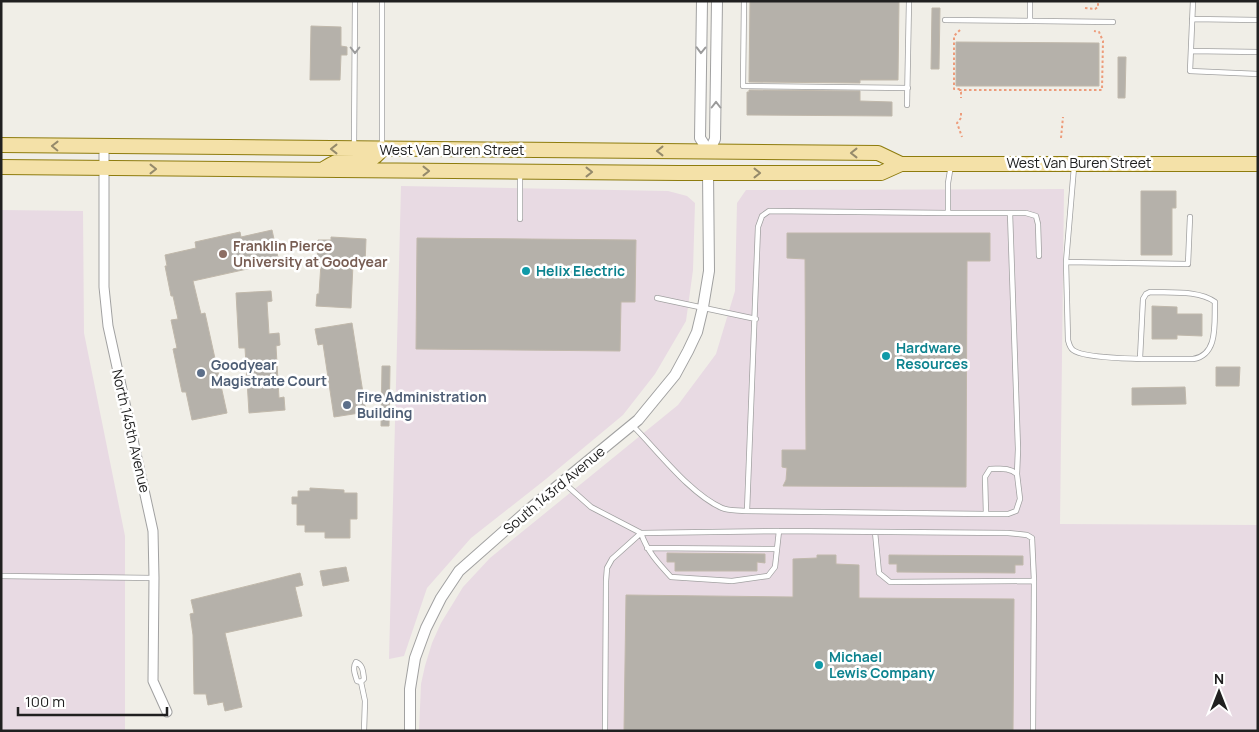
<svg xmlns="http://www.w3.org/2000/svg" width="1259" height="732" viewBox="0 0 1259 732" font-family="Manrope,sans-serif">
  <rect width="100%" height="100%" fill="#f0eee7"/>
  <!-- industrial -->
  <path fill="#e8dae3" d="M401 186 668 191 687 196 695 203 693 270 686 321 655 374 623 415 546 479 471 538 427 588 404 656 389 659Z
    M1064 189 1060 524 1258 525V731H419L421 684 425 666 432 643 441 623 463 587 490 558 678 405 716 354 735 291 737 203 746 190Z
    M1 210 83 211 84 333 125 536V731H1Z"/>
  <!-- building -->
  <path fill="#b5b1aa" stroke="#c0b8ab" d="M750 1H899L898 80H860V83L749 82Z
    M932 8H940L939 69H931Z
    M311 26 341 27V46L347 47V55H341L340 80H310Z
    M956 42 1099 43V86H956Z
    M1118 57H1126L1125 98H1118Z
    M749 90 860 91V101L892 102V116L747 115V92H749Z
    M1141 191H1176V208H1172V255H1141Z
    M272 230 279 262 193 281 201 314 205 313 227 413 192 420 186 392H182L173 349 177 348 171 320 178 319 173 296H171L165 266H167L165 255 196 248 195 242 240 232 241 237Z
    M787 233H990V261H967L966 487 783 486 786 480 787 468 782 467V450H806L805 259 787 258Z
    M331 237 366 239 365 265 353 264 351 308 316 306 317 294H319L321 263H317L318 240H331Z
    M417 238 636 240 635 302H621L620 351 416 349Z
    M271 291 272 301 267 302 269 334 279 333 280 345 276 346 279 398 284 397 285 410 249 413 245 348H239L236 293Z
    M1152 306 1177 307V314H1202V336L1177 335V339H1152Z
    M352 323 366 412 334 417 323 344 318 345 315 329Z
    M382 366H390L389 426H381Z
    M1216 367H1240L1239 386H1216Z
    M1185 387 1186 404 1132 405V388Z
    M310 488 344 490V493H357V519H350V538H325V532H305V525H297V504H292V497H298V491H310Z
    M667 553 765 554V563L757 562V571H675V562H667Z
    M817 555H836V564L859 565V598L1014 599 1013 731H624L626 595 793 597V559L817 558Z
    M889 555 1023 556V565H1015V573L897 572V564H889Z
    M346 567 349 581 323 586 320 571Z
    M300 573 303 585 295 587 302 616 225 633 242 707 225 711 223 702 208 705 206 694H194L193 635 190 614 194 613 191 600Z"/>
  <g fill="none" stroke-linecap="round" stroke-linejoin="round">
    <!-- service casing -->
    <g stroke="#a1a1a1" stroke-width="6">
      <path id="service" d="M382 1V147
        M744 1 743 86 908 88
        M1193 1 1190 71 1258 74
        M1192 19 1258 20
        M945 20 1113 22
        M1030 21V1
        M1191 51 1258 52
        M907 105 909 1
        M354 147 355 1
        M951 165 948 183V213H1026L1036 216 1038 224 1039 256
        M1074 167 1066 262 1188 264 1190 217
        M1010 213 1018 449 1017 474
        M520 219V173
        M1066 262 1068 340C1069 344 1070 348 1073 350 1087 361 1171 359 1193 359 1219 355 1214 322 1215 302 1199 290 1170 293 1150 292L1146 294 1143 299 1140 358
        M657 298 756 319
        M633 426C658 451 690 494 722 508 729 511 738 510 745 511L986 514H1008L1016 511 1020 499 1017 474C1009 467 1000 469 990 469L985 477 986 514
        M564 483 591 507 641 533C647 551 658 563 671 577L732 581 768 576 775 567 779 531 1008 533 1027 535 1032 538 1034 581 1033 731
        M747 511 758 227 762 216 769 211 948 213
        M875 532 879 573 890 582 1034 581
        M647 548 777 549
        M1 576 154 578
        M361 682 364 679C363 671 363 665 356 662 352 668 355 674 357 681L361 682 365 701 364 731
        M605 731 606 581 607 568 612 559 641 533 779 531"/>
    </g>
    <!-- minor casing -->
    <g stroke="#a1a1a1" stroke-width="11">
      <path id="minor" d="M104 147V287L108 326 153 531 154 578 153 681 167 712"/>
    </g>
    <!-- tertiary casing -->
    <g stroke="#a1a1a1" stroke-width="12">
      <path id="tertiary" d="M702 1 700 138 709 152 715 139 717 1
        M410 731V689L415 658 426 628 441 598 459 571 527 511 638 420 675 375 688 351 697 332 703 307 709 271 708 173"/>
    </g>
    <!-- primary casing -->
    <g stroke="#8e7c0e" stroke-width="16">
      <path id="primary" d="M1 145 878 153 901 164
        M1 167 678 173H881L901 164H1258
        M325 168C330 165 337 161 343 160 362 157 369 167 382 149"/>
    </g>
    <!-- path -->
    <path stroke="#ed9c7b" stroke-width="2" stroke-dasharray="2.5 2.5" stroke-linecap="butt" d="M1085 8 1095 9 1098 7V1
      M960 30 954 36V89H959L961 92V98
      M959 90H1102L1103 41 1099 32 1094 31
      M961 113V118L957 123 962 137
      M1061 138 1063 117"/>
    <!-- service -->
    <use href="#service" stroke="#fff" stroke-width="4.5"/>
    <!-- minor -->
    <use href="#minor" stroke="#fff" stroke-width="9"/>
    <!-- tertiary -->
    <use href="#tertiary" stroke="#fff" stroke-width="10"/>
    <!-- primary -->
    <use href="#primary" stroke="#f4e1a8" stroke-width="14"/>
  </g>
  <!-- one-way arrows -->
  <defs><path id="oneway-chevron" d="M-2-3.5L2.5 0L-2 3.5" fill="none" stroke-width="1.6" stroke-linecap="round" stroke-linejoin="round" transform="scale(1.25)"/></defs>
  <g stroke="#9b9b9b">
    <use href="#oneway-chevron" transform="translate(355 50) rotate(90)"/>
    <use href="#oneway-chevron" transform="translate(701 50) rotate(91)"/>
    <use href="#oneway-chevron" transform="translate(716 105) rotate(-90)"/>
  </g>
  <g stroke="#958a6b">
    <use href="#oneway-chevron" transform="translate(55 146) rotate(-179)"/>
    <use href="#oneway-chevron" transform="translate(334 149) rotate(-180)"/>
    <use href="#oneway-chevron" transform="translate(660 151) rotate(-180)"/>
    <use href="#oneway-chevron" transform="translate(854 153) rotate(-180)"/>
    <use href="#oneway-chevron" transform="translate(153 169)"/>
    <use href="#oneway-chevron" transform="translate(426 171)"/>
    <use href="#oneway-chevron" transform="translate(589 172)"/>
    <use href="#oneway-chevron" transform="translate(757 173)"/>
  </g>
  <!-- markers -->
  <circle fill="#8d6e63" stroke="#fff" stroke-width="2" cx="223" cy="254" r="5"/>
  <g fill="#0f9aa8" stroke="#fff" stroke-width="2">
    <circle cx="526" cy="271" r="5"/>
    <circle cx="886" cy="356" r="5"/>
    <circle cx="819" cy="665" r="5"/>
  </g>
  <g fill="#5c6f8a" stroke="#fff" stroke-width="2">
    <circle cx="201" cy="373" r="5"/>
    <circle cx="347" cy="405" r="5"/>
  </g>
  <g text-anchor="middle" stroke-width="5" stroke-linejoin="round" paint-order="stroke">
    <!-- street labels -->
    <g font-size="14" fill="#202020" stroke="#fff">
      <text x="452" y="155">West Van Buren Street</text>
      <text x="1079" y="168">West Van Buren Street</text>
      <text transform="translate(131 431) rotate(77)" y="5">North 145th Avenue</text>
      <text transform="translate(554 490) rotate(-40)" y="5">South 143rd Avenue</text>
    </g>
    <!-- education labels -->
    <g font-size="14" font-weight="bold" fill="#785e54" stroke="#fff" text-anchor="start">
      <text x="233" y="251">Franklin Pierce<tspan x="233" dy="16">University at Goodyear</tspan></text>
    </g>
    <!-- culture labels -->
    <g font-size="14" font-weight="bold" fill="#0d838f" stroke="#fff" text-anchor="start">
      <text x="536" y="276">Helix Electric</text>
      <text x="896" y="353">Hardware<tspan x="896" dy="16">Resources</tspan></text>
      <text x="829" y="662">Michael<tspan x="829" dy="16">Lewis Company</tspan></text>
    </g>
    <!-- service labels -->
    <g font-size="14" font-weight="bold" fill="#4e5e75" stroke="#fff" text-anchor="start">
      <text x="211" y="370">Goodyear<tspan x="211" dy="16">Magistrate Court</tspan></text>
      <text x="357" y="402">Fire Administration<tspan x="357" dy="16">Building</tspan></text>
    </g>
  </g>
  <!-- border -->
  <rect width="1259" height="732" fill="none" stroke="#202020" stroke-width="5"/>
  <!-- north arrow -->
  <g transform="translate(1219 692)" stroke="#ffffff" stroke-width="4" paint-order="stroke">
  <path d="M0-4L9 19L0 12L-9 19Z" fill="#202020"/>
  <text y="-8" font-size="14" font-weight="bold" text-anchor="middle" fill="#202020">N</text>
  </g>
  <!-- scale -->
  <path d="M18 707v8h149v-8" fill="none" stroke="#202020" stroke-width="2.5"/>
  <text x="25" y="707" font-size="15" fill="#202020" stroke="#ffffff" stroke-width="4" paint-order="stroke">100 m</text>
</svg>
